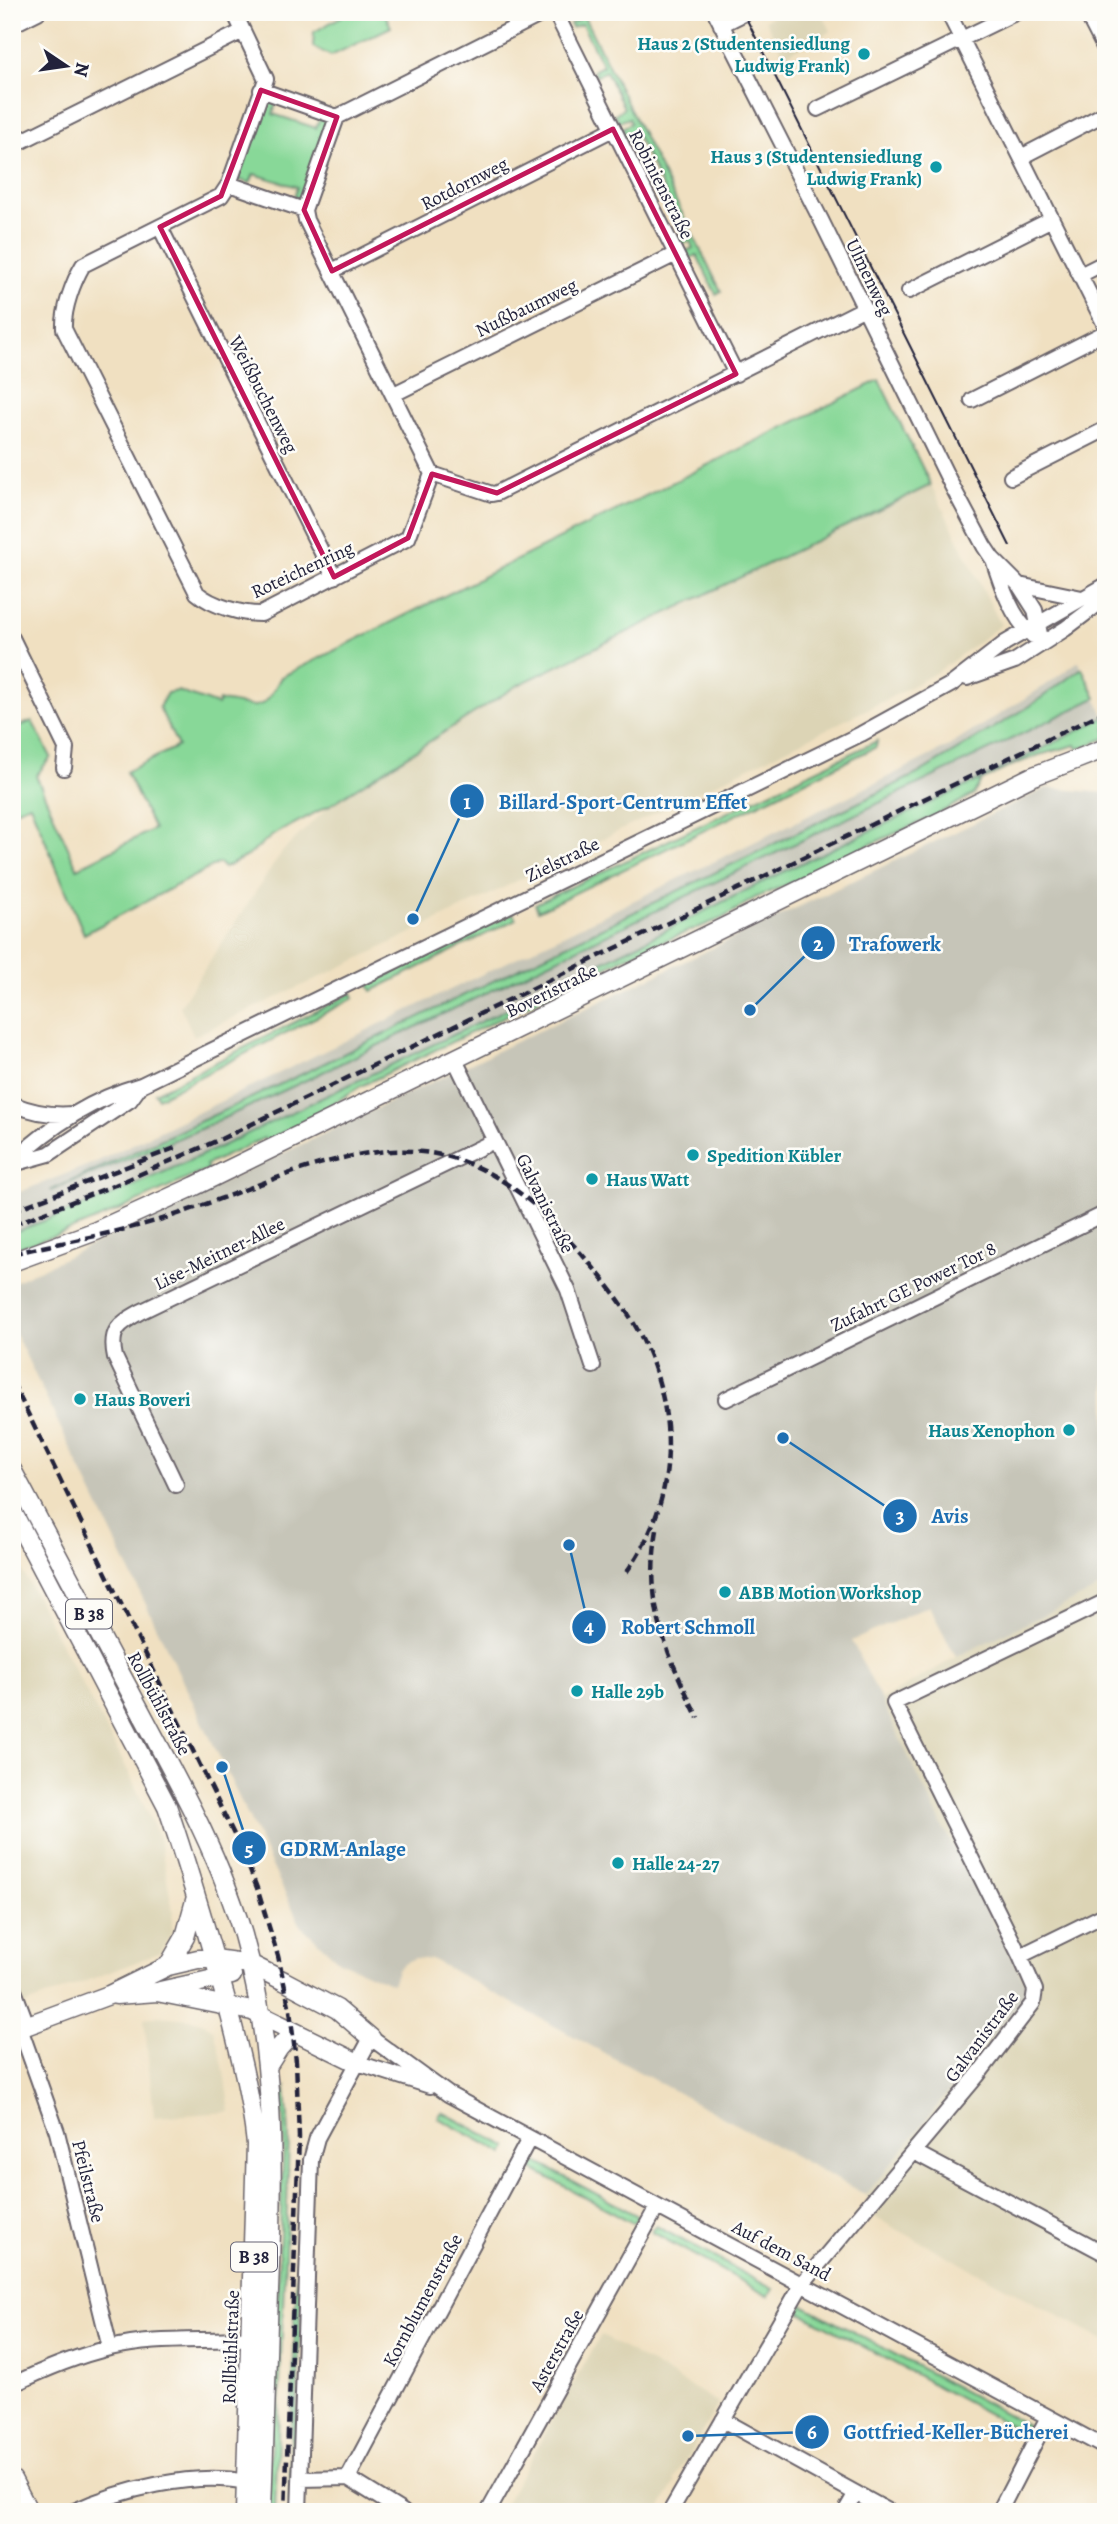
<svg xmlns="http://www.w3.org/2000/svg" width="1118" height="2524" viewBox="0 0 1118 2524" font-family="Alegreya,serif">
  <rect width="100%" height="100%" fill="#fdfcf7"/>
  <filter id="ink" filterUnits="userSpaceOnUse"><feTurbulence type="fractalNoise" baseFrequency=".0143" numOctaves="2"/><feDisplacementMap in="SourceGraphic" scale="14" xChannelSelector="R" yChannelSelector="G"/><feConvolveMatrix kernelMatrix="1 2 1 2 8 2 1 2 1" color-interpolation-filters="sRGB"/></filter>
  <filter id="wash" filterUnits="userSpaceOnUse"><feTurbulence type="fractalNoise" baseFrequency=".00686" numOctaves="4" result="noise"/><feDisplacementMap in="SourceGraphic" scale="28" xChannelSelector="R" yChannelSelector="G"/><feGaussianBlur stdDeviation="1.57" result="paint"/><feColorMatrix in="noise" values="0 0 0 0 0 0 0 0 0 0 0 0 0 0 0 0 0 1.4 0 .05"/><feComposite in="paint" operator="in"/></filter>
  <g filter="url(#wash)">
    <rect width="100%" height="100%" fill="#f0e0c1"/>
    <!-- built -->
    <path fill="#dcd4b5" d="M781 12H831L824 17 831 31 784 56 765 20Z
      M931 485 1001 625 939 671 888 699 350 963 194 1036 180 1006 282 852 330 805 518 685Z
      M12 1551 129 1773 159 1838 173 1911 171 1934 159 1953 12 2010Z
      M1106 1585V2341L876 2218 866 2195 1029 1991 942 1825 881 1700 956 1657Z
      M158 2016 191 2019 204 2023 214 2030 223 2066 230 2112 154 2117 144 2018Z
      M601 2335 719 2403 674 2480 676 2482 658 2512H500Z"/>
    <!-- industrial -->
    <path fill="#c6c5b8" d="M1079 661 1082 668 1030 706 917 774 300 1075 69 1183 198 1130 294 1086 1096 698 1105 717 990 775 793 867 540 993 224 1145 115 1194 12 1233V1195L94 1163 888 777 949 746 1046 685Z
      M1047 788 1106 793V1585L956 1657 929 1606 852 1641 942 1825 1029 1991 866 2195 433 1960 415 1958 404 1963 397 1970 392 1984 339 1961 301 1926 12 1327V1283Z"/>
    <!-- green -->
    <path fill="#88d898" stroke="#557d6a" stroke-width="2" d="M340 12H384L391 27 331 56 313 47 314 32 342 16Z
      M584 17 721 291 716 294 697 255 688 259 684 252 693 248 690 241 681 245 676 237 685 232 637 136 628 141 622 128 631 123 629 118 619 122 615 114 624 108 606 71 596 76 593 71 603 66 582 24 572 28 570 24Z
      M262 99 276 103 273 114 316 128 320 117 328 120 302 200 294 197 297 187 254 174 250 183 237 179Z
      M879 380 931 485 518 685 330 805 273 835 249 855 224 868 219 863 84 934 30 804 12 811V729L32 721 51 757 36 776 77 868 154 829 126 772 178 746 159 707 167 693 178 691 217 705 219 701C257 705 260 718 281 677Z
      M1082 668 1096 698 294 1086 198 1130 50 1191 300 1075 917 774 1030 706Z
      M1105 717 1106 738 1078 749 1076 745 1039 755 1011 766 981 781 973 795 932 817 869 845 829 867 755 898 723 918 641 950 361 1086 307 1120 266 1141 264 1138 206 1165 208 1169C144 1199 81 1230 12 1249V1233L115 1194 224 1145 540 993 793 867 990 775Z
      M877 741 876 747 538 911 535 904Z
      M513 913 516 919 372 991 369 985Z
      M352 993 354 998 158 1098 155 1093Z
      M286 2088 289 2134 287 2203 275 2512H268L284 2141 282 2095Z
      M442 2112 508 2147 504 2154 438 2118Z
      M533 2160 638 2216 633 2223 529 2167Z
      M298 2226H304L293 2512H289Z
      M656 2226 773 2289 768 2296 652 2232Z
      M799 2303 1027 2425 1029 2431 1027 2435 794 2309Z"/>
  </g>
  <g filter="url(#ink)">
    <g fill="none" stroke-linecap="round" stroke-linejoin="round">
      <!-- minor casing -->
      <g stroke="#6a646a" stroke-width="18">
        <path id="minor" d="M234 12 266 79 229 184 221 196 83 265C73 282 63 309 64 329L197 593C212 606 241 614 261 614L408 538 432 474 492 494 497 493 863 309
          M555 12 736 374
          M715 12 821 220 952 486 984 546 992 558 1019 585 1035 610 1042 644
          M948 12 1106 327
          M1086 12 1106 51
          M12 25 38 12
          M721 25 747 12
          M261 90 337 117
          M818 109 1017 12
          M12 146 243 31
          M1021 157 1106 113
          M229 184 304 210
          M160 227 334 577
          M332 271 613 129
          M1080 275 1106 262
          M909 291 1052 219
          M394 394 676 254
          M972 400 1106 332
          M432 474 306 220 304 210 337 117 546 12
          M1011 477 1106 429
          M993 559C1001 585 1012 618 1033 636
          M1019 585 1082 598
          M12 638 66 748 64 768
          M967 678 1015 661 1065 629 1106 598
          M455 1060 568 1290 593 1366
          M12 1104C32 1112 51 1116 72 1114
          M12 1162C49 1127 92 1099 141 1085L861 734 952 684 1005 643 1106 585
          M13 1164 49 1154 130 1100 141 1085
          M726 1399 1106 1213
          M176 1485 115 1357C109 1330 119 1324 140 1312L494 1141
          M1020 1956 1106 1914
          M12 1985 27 2025
          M20 2028 57 2132 110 2348
          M358 2063 430 2086
          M914 2152 1106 2254
          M12 2385C43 2370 76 2356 110 2348 156 2337 204 2342 251 2338
          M723 2420 890 2512
          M348 2478 529 2139
          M301 2479 348 2478 403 2512
          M72 2512C119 2490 194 2471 246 2482
          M299 2512 311 2160 317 2138 371 2038 448 2094 1106 2448
          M488 2512 657 2207
          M670 2512 802 2284 977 2076 1033 2003 1035 1990 1020 1956 894 1703 1106 1601
          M845 2512 856 2493
          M999 2512 1048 2417"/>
      </g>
      <!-- major casing -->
      <g stroke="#6a646a" stroke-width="21">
        <path id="major" d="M12 1262 96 1231 195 1186 1031 777 1106 748
          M12 1470C55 1551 99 1633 142 1714 180 1785 220 1857 243 1935 276 2050 274 2172 269 2291 267 2365 264 2438 262 2512
          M12 1511 167 1806C190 1872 209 1939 228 2007 240 2053 251 2097 256 2144L245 2512
          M168 1966 185 1937 196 1897
          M160 1991 232 1975
          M116 1995 157 1992 252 2011 358 2063
          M12 2031 109 1995 168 1966 198 1959H215L250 1964 284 1981 337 2009 371 2038
          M267 2067 279 2048 293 2032
          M12 2479 29 2512"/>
      </g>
      <!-- minor -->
      <use href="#minor" stroke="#fff" stroke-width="14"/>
      <!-- major -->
      <use href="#major" stroke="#fff" stroke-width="18"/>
      <!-- tram -->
      <path stroke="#22223b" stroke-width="2" d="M743 12 1010 546"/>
      <!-- rail -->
      <path stroke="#22223b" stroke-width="4.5" stroke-dasharray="10 5" stroke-linecap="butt" d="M12 1211 175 1148
        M12 1225 115 1185 221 1139 1106 711
        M12 1254C65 1241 120 1233 172 1216 326 1164 436 1090 567 1238 598 1272 628 1306 647 1349 680 1426 675 1506 625 1574
        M12 1381 243 1853 257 1888 278 1956 290 2010 296 2061 299 2137 285 2512
        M657 1530C644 1605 666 1652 698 1718"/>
    </g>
  </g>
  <!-- marked area -->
  <path fill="none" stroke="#c2185b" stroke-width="5" stroke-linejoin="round" d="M261 90 337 117 304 210 332 271 613 129 736 374 497 493 432 474 408 538 334 577 160 227 221 196Z"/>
  <!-- markers -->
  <g fill="#0f9aa8" stroke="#fdfcf7" stroke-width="2.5">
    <circle cx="864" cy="54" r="7"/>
    <circle cx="936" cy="167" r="7"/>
    <circle cx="693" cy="1155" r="7"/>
    <circle cx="592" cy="1179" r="7"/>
    <circle cx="80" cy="1399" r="7"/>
    <circle cx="1069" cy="1430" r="7"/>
    <circle cx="725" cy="1592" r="7"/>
    <circle cx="577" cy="1691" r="7"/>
    <circle cx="618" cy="1863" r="7"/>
  </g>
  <g text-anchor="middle" stroke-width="5" stroke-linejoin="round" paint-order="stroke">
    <!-- shield labels -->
    <g fill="#fdfcf7" stroke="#646373" stroke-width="2">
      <rect x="66" y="1599.5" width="46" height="29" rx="5"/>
      <rect x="231" y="2242.5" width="46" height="29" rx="5"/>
    </g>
    <g font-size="18" font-weight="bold" fill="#22223b">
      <text x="89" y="1620">B 38</text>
      <text x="254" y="2263">B 38</text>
    </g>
    <!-- culture labels -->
    <g font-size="19" font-weight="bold" fill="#0d838f" stroke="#fdfcf7" text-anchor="start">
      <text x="850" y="50" text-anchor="end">Haus 2 (Studentensiedlung<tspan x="850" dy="22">Ludwig Frank)</tspan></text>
      <text x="922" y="163" text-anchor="end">Haus 3 (Studentensiedlung<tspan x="922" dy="22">Ludwig Frank)</tspan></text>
      <text x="707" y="1162">Spedition Kübler</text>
      <text x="606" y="1186">Haus Watt</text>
      <text x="94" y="1406">Haus Boveri</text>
      <text x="1055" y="1437" text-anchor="end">Haus Xenophon</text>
      <text x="739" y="1599">ABB Motion Workshop</text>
      <text x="591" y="1698">Halle 29b</text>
      <text x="632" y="1870">Halle 24-27</text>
    </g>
    <!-- street labels -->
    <g font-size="19" fill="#22223b" stroke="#fdfcf7">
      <text transform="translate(464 183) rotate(-27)" y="7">Rotdornweg</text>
      <text transform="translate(662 184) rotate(63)" y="7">Robinienstraße</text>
      <text transform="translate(870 277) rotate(64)" y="7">Ulmenweg</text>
      <text transform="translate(526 307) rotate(-26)" y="7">Nußbaumweg</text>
      <text transform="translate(264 394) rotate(63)" y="7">Weißbuchenweg</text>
      <text transform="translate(302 569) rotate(-25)" y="7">Roteichenring</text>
      <text transform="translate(562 859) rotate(-26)" y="7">Zielstraße</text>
      <text transform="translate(551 990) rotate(-26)" y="7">Boveristraße</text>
      <text transform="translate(546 1203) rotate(64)" y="7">Galvanistraße</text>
      <text transform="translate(219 1253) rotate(-26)" y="7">Lise-Meitner-Allee</text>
      <text transform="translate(913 1286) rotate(-26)" y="7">Zufahrt GE Power Tor 8</text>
      <text transform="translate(160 1703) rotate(62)" y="7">Rollbühlstraße</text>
      <text transform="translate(981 2036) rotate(-53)" y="7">Galvanistraße</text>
      <text transform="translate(89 2181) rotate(76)" y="7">Pfeilstraße</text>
      <text transform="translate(782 2250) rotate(28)" y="7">Auf dem Sand</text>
      <text transform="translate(422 2300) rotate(-62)" y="7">Kornblumenstraße</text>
      <text transform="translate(230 2347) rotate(-88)" y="7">Rollbühlstraße</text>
      <text transform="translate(556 2350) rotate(-61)" y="7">Asterstraße</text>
    </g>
  </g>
  <!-- callouts -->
  <path fill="none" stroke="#1f6fb2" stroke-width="2.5" d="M413 919L467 801M750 1010L818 943M783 1438L900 1516M569 1545L589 1627M222 1767L249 1848M688 2436L812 2432"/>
  <g fill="#1f6fb2" stroke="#fdfcf7" stroke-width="2.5">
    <circle cx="413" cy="919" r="7"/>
    <circle cx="750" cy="1010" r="7"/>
    <circle cx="783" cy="1438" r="7"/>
    <circle cx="569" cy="1545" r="7"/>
    <circle cx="222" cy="1767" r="7"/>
    <circle cx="688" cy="2436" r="7"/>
    <circle cx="467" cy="801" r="18"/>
    <circle cx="818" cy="943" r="18"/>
    <circle cx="900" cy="1516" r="18"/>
    <circle cx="589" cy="1627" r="18"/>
    <circle cx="249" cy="1848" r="18"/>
    <circle cx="812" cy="2432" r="18"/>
  </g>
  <g font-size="21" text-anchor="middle" font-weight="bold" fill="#fff">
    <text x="467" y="809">1</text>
    <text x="818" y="951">2</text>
    <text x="900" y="1523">3</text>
    <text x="589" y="1634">4</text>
    <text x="249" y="1856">5</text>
    <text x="812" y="2439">6</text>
  </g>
  <g font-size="21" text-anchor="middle" font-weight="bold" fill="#1f6fb2" stroke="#fdfcf7" stroke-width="5" stroke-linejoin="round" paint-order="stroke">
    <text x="623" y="809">Billard-Sport-Centrum Effet</text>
    <text x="895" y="951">Trafowerk</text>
    <text x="950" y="1523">Avis</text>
    <text x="688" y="1634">Robert Schmoll</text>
    <text x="343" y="1856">GDRM-Anlage</text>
    <text x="956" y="2439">Gottfried-Keller-Bücherei</text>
  </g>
  <!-- margin -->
  <rect width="1118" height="2524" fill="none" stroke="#fdfcf7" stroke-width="42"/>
  <!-- north arrow -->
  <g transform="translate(66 66) rotate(103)" stroke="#fdfcf7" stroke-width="5" paint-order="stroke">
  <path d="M0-5L12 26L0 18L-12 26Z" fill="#22223b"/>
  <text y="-10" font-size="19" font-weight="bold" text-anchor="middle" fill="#22223b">N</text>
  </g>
</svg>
